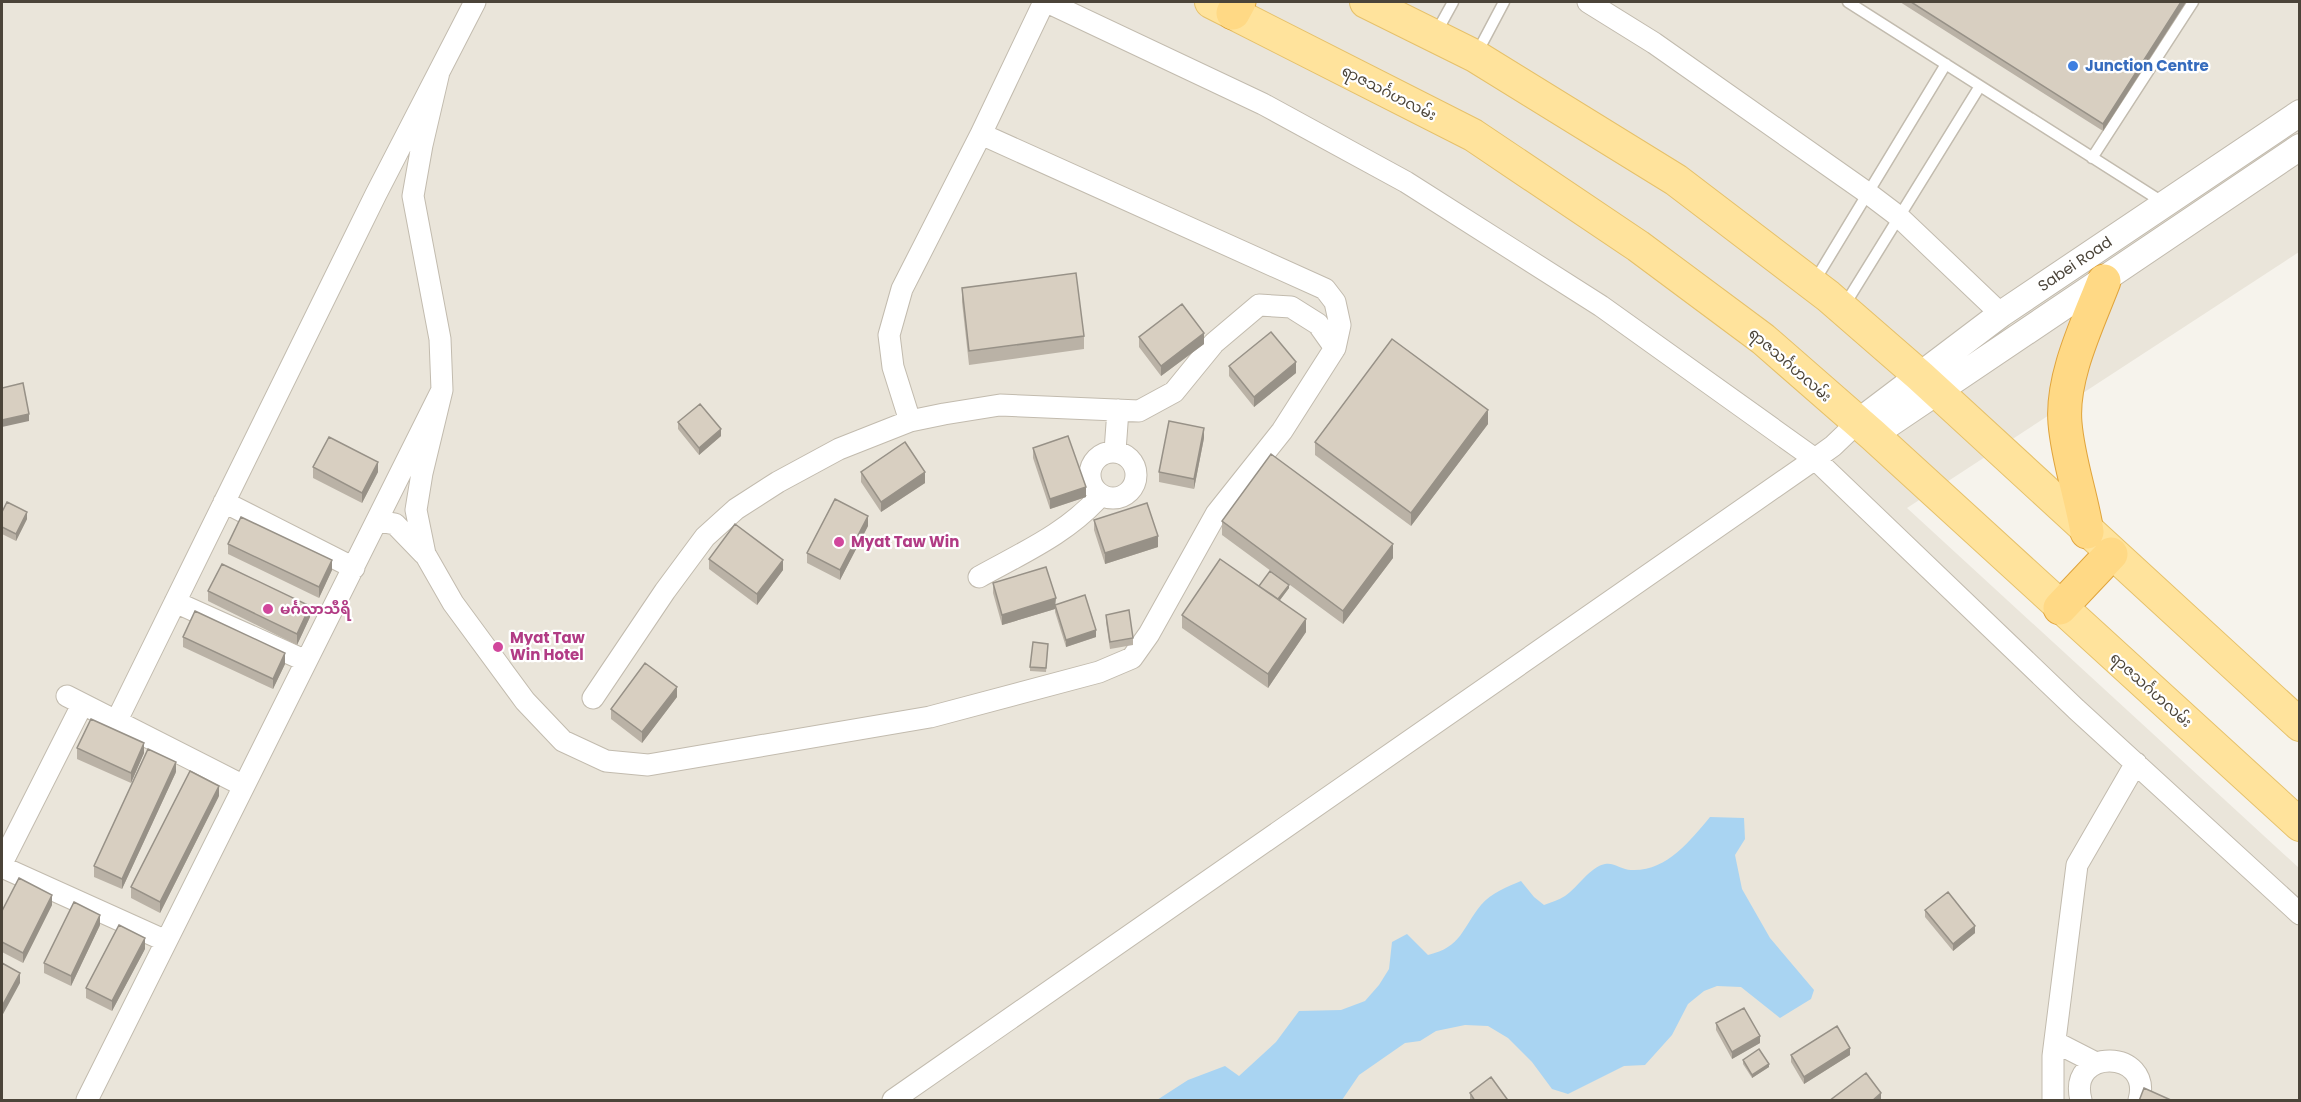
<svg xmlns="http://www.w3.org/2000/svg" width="2301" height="1102" viewBox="0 0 2301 1102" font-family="Poppins,'Noto Sans Myanmar',sans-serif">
  <rect width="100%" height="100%" fill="#f6f3ec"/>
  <!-- residential -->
  <path fill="#eae5da" d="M2 2H2299V252L1907 508 2299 868V1100H2Z"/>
  <!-- water -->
  <path fill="#a9d4f2" d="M1710 817 1744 818 1745 839 1735 855 1742 889 1770 938 1814 990 1811 999 1780 1018 1741 987 1717 986 1704 991 1688 1004 1672 1035 1645 1065 1624 1066 1568 1094 1552 1089 1532 1062 1508 1038 1488 1026 1465 1025 1436 1031 1420 1041 1405 1043 1359 1075 1342 1100H1157L1188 1080 1225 1066 1239 1076 1276 1042 1299 1011 1341 1010 1365 1001 1379 985 1389 969 1392 942 1407 934 1428 955C1462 947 1462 928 1481 905 1491 893 1507 887 1521 881L1534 897 1544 905C1551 902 1559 900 1565 896 1578 887 1590 867 1605 864 1614 862 1622 870 1631 870 1666 872 1690 841 1710 817Z"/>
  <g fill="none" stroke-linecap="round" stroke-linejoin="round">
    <!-- service casing -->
    <g stroke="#c2bbae" stroke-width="13">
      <path id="service" d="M1848 2 2164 203
        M1436 33 1453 2
        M1477 53 1504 2
        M2092 158 2193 2
        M1814 282 1946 64
        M1844 306 1980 86"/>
    </g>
    <!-- minor casing -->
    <g stroke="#c2bbae" stroke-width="23">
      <path id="minor" d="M1047 2 1263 104 1406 182 1601 306 1815 459 2076 709 2300 914
        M1588 2 1654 43 1869 194 1898 216 2001 314
        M442 390 422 473 416 510 425 554 453 603 525 701 563 741 606 761 648 765 930 717 1099 672 1132 658 1149 634 1216 514 1282 431 1335 348 1340 325 1335 302 1325 289 981 134
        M910 421 893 367 889 335 902 289 981 134 1044 2
        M1115 451 1118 410
        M1090 475a23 23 0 1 1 46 0a23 23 0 1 1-46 0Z
        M224 502 354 568
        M378 521 395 524 424 554
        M979 577C1022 553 1068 533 1101 495
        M175 602 306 661
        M67 696 244 786
        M593 698 665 591 705 537 736 509 778 482 839 449 910 421 944 414 1000 405 1139 411 1174 392 1214 343 1259 305 1291 307 1318 324 1335 348
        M117 720 376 194 475 2
        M2 863 82 705
        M2 867 166 941
        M2055 1042 2096 1063
        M87 1100 442 390 440 339 413 196 422 145 439 72
        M893 1100 1815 459 1833 446 1857 423
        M2053 1100V1056L2077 865 2136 763
        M2081 1100C2067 1047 2153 1049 2139 1100"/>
    </g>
    <!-- tertiary casing -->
    <g stroke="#c2bbae" stroke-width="28">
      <path id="tertiary" d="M1857 423 2001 314 2300 113
        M1873 435 2300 147"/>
    </g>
    <!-- primary casing -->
    <g stroke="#e6c16a" stroke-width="34">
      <path id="primary" d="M1211 2 1473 135 1638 246 1763 339 1873 435 2300 825
        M1366 2 1475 56 1676 180 1828 296 1920 376 2300 725"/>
    </g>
    <!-- trunk casing -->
    <g stroke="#e0a43c" stroke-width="35">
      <path id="trunk" d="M1233 13 1239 2
        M2087 532C2081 495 2068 460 2065 423 2061 377 2088 323 2104 281
        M2060 608 2111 554"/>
    </g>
    <!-- service -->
    <use href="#service" stroke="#fff" stroke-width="10"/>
    <!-- minor -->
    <use href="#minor" stroke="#fff" stroke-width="21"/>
    <!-- tertiary -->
    <use href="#tertiary" stroke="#fff" stroke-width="26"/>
    <!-- primary -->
    <use href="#primary" stroke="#ffe39c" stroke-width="32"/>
    <!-- trunk -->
    <use href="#trunk" stroke="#ffd985" stroke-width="33"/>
  </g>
  <!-- wall -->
  <path fill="#bab2a6" d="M1900 2H2186L2103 131Z
    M962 288 1084 336V349L969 365 962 302Z
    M1139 337 1204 344 1161 376 1139 347Z
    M1229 366 1296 373 1254 407 1229 376Z
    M678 422 721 436 699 455 678 429Z
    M1488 424 1411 526 1315 455V442Z
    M1204 438 1194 489 1159 482V472Z
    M1033 448 1086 497 1050 509 1033 458Z
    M313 467 378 472 362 503 313 478Z
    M861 472 925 483 881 512 861 482Z
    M2 512 27 519 16 541 2 534Z
    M1094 520 1158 547 1105 564 1094 530Z
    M1222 521 1393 558 1343 624 1222 535Z
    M868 526 840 580 807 563V553Z
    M228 544 332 570 319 598 228 554Z
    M709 559 783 570 757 605 709 569Z
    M993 583 1056 605 1096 637 1066 647 1055 612V609L1002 625 993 593Z
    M1259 586 1289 588 1280 600 1306 632 1268 688 1182 628V615Z
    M208 591 310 617 297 645 208 601Z
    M1106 615 1133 638V645L1110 649 1106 622Z
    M183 637 285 664 273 689 183 647Z
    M1048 644 1046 672 1030 671V667Z
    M677 697 642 743 611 719V709Z
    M77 748 144 753 131 783 77 759Z
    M176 772 122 889 94 877V866Z
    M219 796 160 913 131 898V887Z
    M52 905 23 963 2 952V911Z
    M1925 910 1975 933 1953 951 1925 917Z
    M100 925 71 986 44 973V963Z
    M145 949 112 1011 86 998V988Z
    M1716 1023 1760 1043 1732 1059 1716 1030Z
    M1791 1055H1850L1804 1084 1791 1062Z
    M1743 1060 1769 1067 1752 1078 1743 1064Z
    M1470 1093 1507 1101H1470Z"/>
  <!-- shaded-wall -->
  <path fill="#979187" d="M2181 2H2186L2103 131V124Z
    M1204 333V344L1161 376V366Z
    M1296 362V373L1254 407V397Z
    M1488 410V424L1411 526V513Z
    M29 414V421L2 427V420Z
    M1204 428V438L1194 489V479Z
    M721 429V436L699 455V448Z
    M378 462V472L362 503V493Z
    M925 472V483L881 512V502Z
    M1086 487V497L1050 509V499Z
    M27 512V519L16 541V534Z
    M868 516V526L840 580V570Z
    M1158 536V547L1105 564V553Z
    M1393 544V558L1343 624V611Z
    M332 560V570L319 598V587Z
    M783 560V570L757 605V594Z
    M1289 585V588L1277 604V600Z
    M1056 598 1055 609 1002 625V615Z
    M310 606V617L297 645V634Z
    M1306 619V632L1268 688V674Z
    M1096 630V637L1066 647V640Z
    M285 653V664L273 689V679Z
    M677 687V697L642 743V732Z
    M144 743V753L131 783V773Z
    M176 762V772L122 889V879Z
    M219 786V796L160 913V902Z
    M52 895V905L23 963V953Z
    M100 915V925L71 986V976Z
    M1975 926V933L1953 951V944Z
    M145 938V949L112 1011V1001Z
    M20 973V983L2 1016V1006Z
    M1760 1036V1043L1732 1059V1052Z
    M1850 1048V1055L1804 1084V1077Z
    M1769 1064V1067L1752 1078V1075Z
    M1881 1093V1101H1872Z"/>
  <!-- building -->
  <path fill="#d8cfc1" stroke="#979187" stroke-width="1.5" d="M1911 2H2181L2103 124Z
    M1076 273 1084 336 969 351 962 288Z
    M1182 304 1204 333 1161 366 1139 337Z
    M1271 332 1296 362 1254 397 1229 366Z
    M1392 339 1488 410 1411 513 1315 442Z
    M23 383 29 414 2 420V388Z
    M700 404 721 429 699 448 678 422Z
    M1169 421 1204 428 1194 479 1159 472Z
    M1068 436 1086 487 1050 499 1033 448Z
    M329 437 378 462 362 493 313 467Z
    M905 442 925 472 881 502 861 472Z
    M1271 454 1393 544 1343 611 1222 521Z
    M835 499 868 516 840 570 807 553Z
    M7 502 27 512 16 534 2 527V512Z
    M1147 503 1158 536 1105 553 1094 520Z
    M241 517 332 560 319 587 228 544Z
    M735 524 783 560 757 594 709 559Z
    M1220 559 1306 619 1268 674 1182 615Z
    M222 564 310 606 297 634 208 591Z
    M1046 567 1056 598 1002 615 993 583Z
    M1270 571 1289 585 1278 599 1259 586Z
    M1085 595 1096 630 1066 640 1055 605Z
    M1129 610 1133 638 1110 642 1106 615Z
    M195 611 285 653 273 679 183 637Z
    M1033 642 1048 644 1046 668 1030 667Z
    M645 663 677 687 642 732 611 709Z
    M91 719 144 743 131 773 77 748Z
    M148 749 176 762 122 879 94 866Z
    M190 771 219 786 160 902 131 887Z
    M19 878 52 895 23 953 2 942V911Z
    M1948 892 1975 926 1953 944 1925 910Z
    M74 902 100 915 71 976 44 963Z
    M119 925 145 938 112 1001 86 988Z
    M2 963 20 973 2 1006Z
    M1744 1008 1760 1036 1732 1052 1716 1023Z
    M1837 1026 1850 1048 1804 1077 1791 1055Z
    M1759 1049 1769 1064 1752 1075 1743 1060Z
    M1866 1073 1881 1093 1872 1101H1829Z
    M1491 1077 1507 1099 1505 1101H1475L1470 1093Z
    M2144 1088 2173 1101H2139Z"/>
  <!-- markers -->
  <circle fill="#3f7fe0" stroke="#fff" stroke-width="2" cx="2073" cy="66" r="6"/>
  <g fill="#d1479c" stroke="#fff" stroke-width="2">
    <circle cx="839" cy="542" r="6"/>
    <circle cx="268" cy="609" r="6"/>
    <circle cx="498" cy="647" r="6"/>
  </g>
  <g text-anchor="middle" stroke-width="4.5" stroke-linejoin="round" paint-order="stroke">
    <!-- shop labels -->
    <g font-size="15" font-weight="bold" fill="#366cbe" stroke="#fff" text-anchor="start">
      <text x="2085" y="71">Junction Centre</text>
    </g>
    <!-- street labels -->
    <g font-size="15" fill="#4b4439" stroke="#fff">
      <text transform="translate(1389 93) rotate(27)" y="5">ရာဇသင်္ဂဟလမ်း</text>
      <text transform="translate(2075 264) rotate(-34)" y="5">Sabei Road</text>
      <text transform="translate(1790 365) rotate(41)" y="5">ရာဇသင်္ဂဟလမ်း</text>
      <text transform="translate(2151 690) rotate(42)" y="5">ရာဇသင်္ဂဟလမ်း</text>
    </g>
    <!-- hotel labels -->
    <g font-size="15" font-weight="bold" fill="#b23c85" stroke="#fff" text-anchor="start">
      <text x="851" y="547">Myat Taw Win</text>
      <text x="280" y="614">မင်္ဂလာသီရိ</text>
      <text x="510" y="643">Myat Taw<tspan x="510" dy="17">Win Hotel</tspan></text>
    </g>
  </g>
  <!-- border -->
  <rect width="2301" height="1102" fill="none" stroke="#4b4439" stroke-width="6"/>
</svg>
